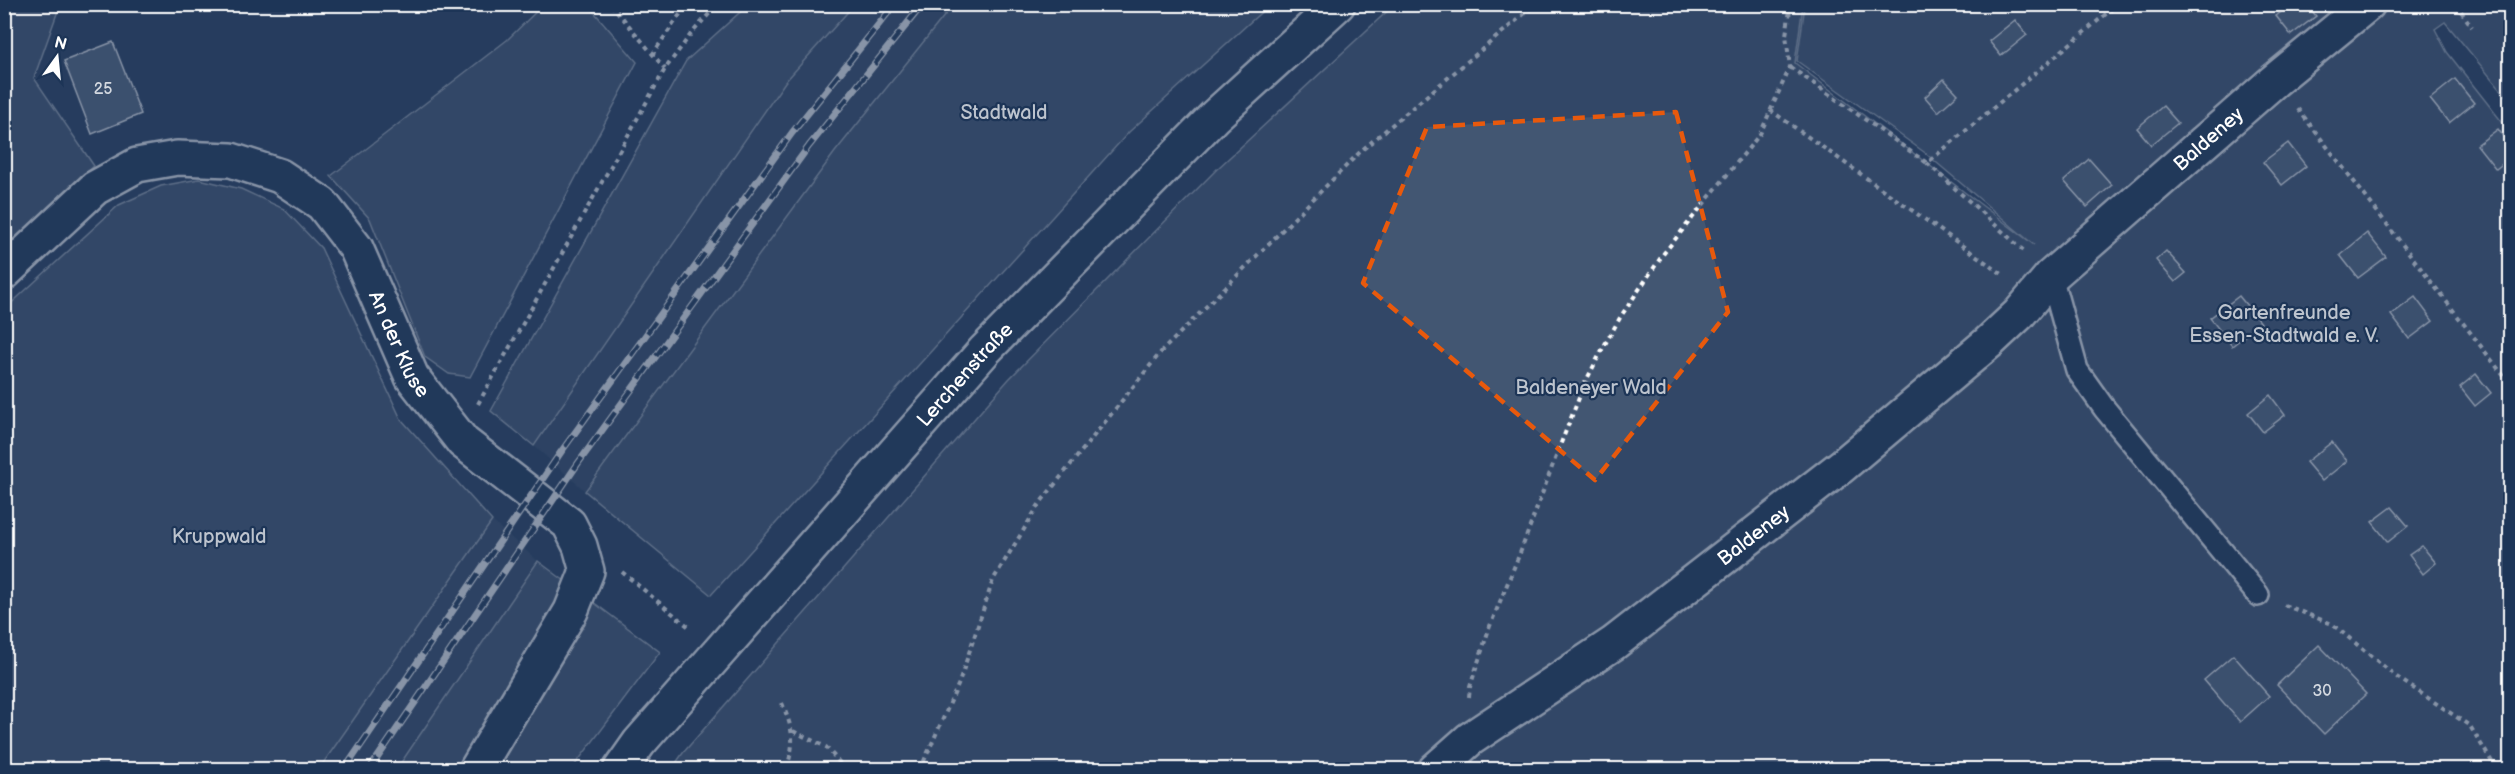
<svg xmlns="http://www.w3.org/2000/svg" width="2515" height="774" viewBox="0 0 2515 774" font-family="'Balsamiq Sans',sans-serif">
  <rect width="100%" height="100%" fill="#263d5e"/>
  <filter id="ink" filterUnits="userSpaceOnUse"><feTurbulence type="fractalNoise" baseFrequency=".0167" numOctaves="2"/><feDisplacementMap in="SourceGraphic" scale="12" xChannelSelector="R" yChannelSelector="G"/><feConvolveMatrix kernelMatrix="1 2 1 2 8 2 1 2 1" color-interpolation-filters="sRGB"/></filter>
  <g filter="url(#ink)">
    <!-- built -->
    <path fill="#344a68" d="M854 5H953L835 152 585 491 534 446 785 82Z
      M492 521 538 561 396 769H319Z"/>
    <!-- green -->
    <path fill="#425672" stroke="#a0aab8" stroke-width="1.5" d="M5 4 60 5 34 78 94 166 5 248Z
      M543 5H588L637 62 470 377 449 374 425 357 370 219 331 176 507 40Z
      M748 5H854L785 82 534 446 491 411 686 61Z
      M953 5H1269L1129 132 711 595 585 491 835 152Z
      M1394 5H1803L1795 63 2034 245 1924 152 1797 61 1805 5H2510V101L2445 22 2435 29 2447 52 2510 132V769L671 770 683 753 1009 379 1217 169Z
      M199 179 241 189 284 209 321 248 401 419 492 521 319 769H5V309L119 205 161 186Z
      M538 561 660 652 572 769 396 770Z"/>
    <!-- building -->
    <path fill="#556781" stroke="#fff" stroke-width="1.5" d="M2291 4H2307L2316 16 2291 35 2276 16Z
      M2015 20 2027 35 2001 56 1989 41Z
      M113 42 141 114 92 134 64 61Z
      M1944 79 1958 94 1938 112 1925 97Z
      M2455 79 2474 103 2449 123 2430 99Z
      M2163 106 2178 123 2151 145 2137 128Z
      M2498 129 2510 146V158L2496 169 2477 145Z
      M2288 143 2306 166 2282 185 2263 162Z
      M2089 159 2112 185 2087 207 2064 181Z
      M2367 233 2386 257 2358 278 2340 255Z
      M2166 251 2186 273 2175 282 2156 260Z
      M2239 296 2261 323 2232 346 2210 318Z
      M2415 297 2433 321 2409 339 2391 315Z
      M2476 374 2491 393 2475 406 2460 387Z
      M2270 395 2285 415 2263 432 2248 413Z
      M2332 442 2347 461 2322 481 2306 462Z
      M2392 507 2408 526 2388 542 2372 522Z
      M2422 546 2436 563 2423 574 2409 555Z
      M2319 645 2366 694 2324 734 2277 685Z
      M2233 655 2269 696 2240 722 2204 680Z"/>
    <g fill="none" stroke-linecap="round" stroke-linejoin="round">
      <!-- service casing -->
      <g stroke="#fff" stroke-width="26">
        <path id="service" d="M2051 276 2077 370 2104 408 2258 595"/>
      </g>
      <!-- minor casing -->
      <g stroke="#fff" stroke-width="38">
        <g id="minor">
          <path id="s1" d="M4 273 95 188 137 165 177 158 231 160 280 176 322 204 356 248 412 377 463 442 569 524 580 546 587 571 571 611 476 770"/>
          <path id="s2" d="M1435 770 1470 739 1614 643 1842 466 1988 343 2019 314 2051 276 2274 81 2368 4"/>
        </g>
      </g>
      <!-- secondary casing -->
      <g stroke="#fff" stroke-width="38">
        <g id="secondary">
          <path id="s3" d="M620 770 639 743 985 350 1215 116 1338 4"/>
        </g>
      </g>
      <!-- path -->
      <path stroke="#fff" stroke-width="4" stroke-dasharray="4.5 4.5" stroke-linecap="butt" d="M611 4 665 69
        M2456 4 2472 27
        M454 6 464 4
        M652 55 681 13 690 4
        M1790 67 1927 163 2118 4
        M2298 109 2510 384
        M1770 110 2005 276
        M1927 163 2024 251
        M478 404 665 69 691 34 718 4
        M622 572 689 627
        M2284 605 2332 624 2398 678 2470 726 2497 770
        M1469 697 1470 687 1490 626 1522 548 1561 443 1585 383 1604 346 1621 316 1664 253 1760 134 1790 67 1786 35 1791 4
        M782 703C793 730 796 741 786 770
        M793 731 826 747 846 770
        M920 770 959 683 993 580 1040 503 1161 352 1362 150 1536 4"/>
      <!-- service -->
      <use href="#service" stroke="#1d3557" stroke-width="21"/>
      <!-- minor -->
      <use href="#minor" stroke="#1d3557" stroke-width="33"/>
      <!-- secondary -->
      <use href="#secondary" stroke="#1d3557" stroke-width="33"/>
      <!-- rail casing -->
      <g stroke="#fff" stroke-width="7">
        <path id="rail" d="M344 770 561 452 792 133 895 4
          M369 770 579 462 809 146 923 4"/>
      </g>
      <!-- rail -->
      <use href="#rail" stroke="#1d3557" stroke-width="4.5" stroke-dasharray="14" stroke-linecap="butt"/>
    </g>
  </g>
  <!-- marked area -->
  <path d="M0 0H2515V774H0ZM1676 112 1728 312 1595 480 1363 283 1427 127Z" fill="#263d5e" fill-opacity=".55" fill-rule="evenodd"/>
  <path fill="none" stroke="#e8590c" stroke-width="4.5" stroke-dasharray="12 8" stroke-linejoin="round" d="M1676 112 1728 312 1595 480 1363 283 1427 127Z"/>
  <g text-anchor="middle" stroke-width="4.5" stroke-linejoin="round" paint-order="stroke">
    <!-- number labels -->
    <g font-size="16" fill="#d4d9e0">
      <text x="103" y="94">25</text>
      <text x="2322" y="696">30</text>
    </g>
    <!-- park labels -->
    <g font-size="20" fill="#bdc4ce" stroke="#1d3557">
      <text x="1004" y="119">Stadtwald</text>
      <text x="2284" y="319">Gartenfreunde<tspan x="2284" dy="23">Essen-Stadtwald e. V.</tspan></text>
      <text x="1591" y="394">Baldeneyer Wald</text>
      <text x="219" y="543">Kruppwald</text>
    </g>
    <!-- street labels -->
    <g font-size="20" fill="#fff" stroke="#1d3557">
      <text dy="7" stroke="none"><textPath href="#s2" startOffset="1000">Baldeney</textPath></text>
      <text dy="7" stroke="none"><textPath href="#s1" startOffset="530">An der Kluse</textPath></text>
      <text dy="7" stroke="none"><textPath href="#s3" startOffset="525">Lerchenstraße</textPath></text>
      <text dy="7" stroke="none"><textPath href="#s2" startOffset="396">Baldeney</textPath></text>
    </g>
  </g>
  <!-- margin -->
  <rect width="2515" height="774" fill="none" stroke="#1d3557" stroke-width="24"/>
  <rect x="12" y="12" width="2491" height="750" fill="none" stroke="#fff" stroke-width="2" filter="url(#ink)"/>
  <!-- north arrow -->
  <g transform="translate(57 57) rotate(15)" stroke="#1d3557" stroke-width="4.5" paint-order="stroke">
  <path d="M0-4.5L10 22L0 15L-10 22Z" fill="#ffffff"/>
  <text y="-9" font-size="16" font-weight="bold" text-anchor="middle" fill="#ffffff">N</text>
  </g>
</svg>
